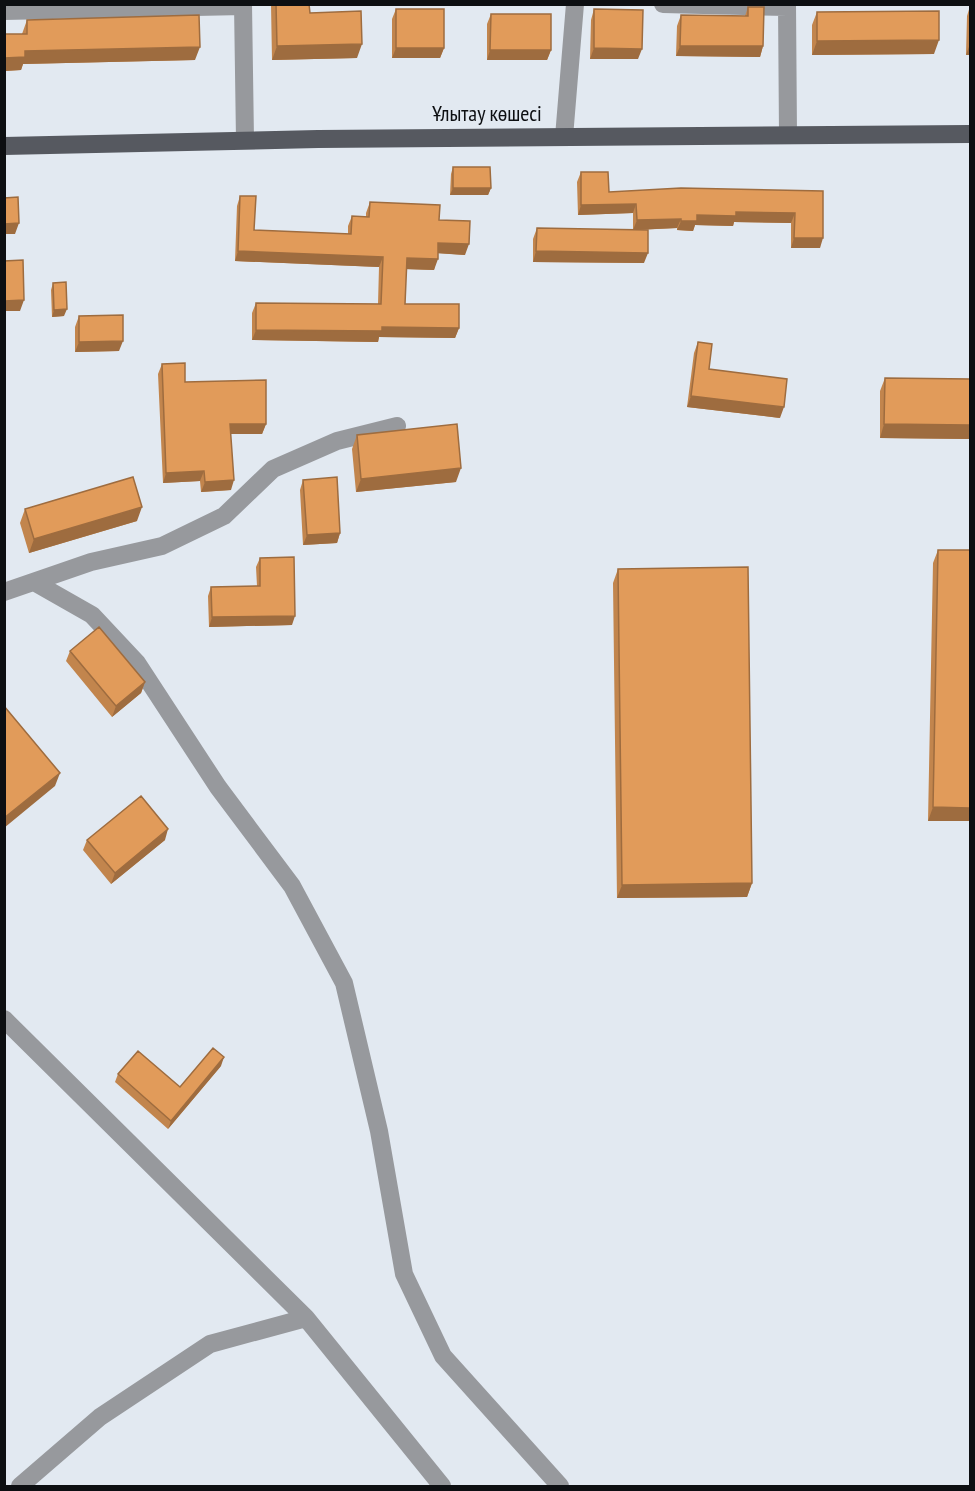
<svg xmlns="http://www.w3.org/2000/svg" width="975" height="1491" viewBox="0 0 975 1491" font-family="'PT Sans Narrow',sans-serif">
  <rect width="100%" height="100%" fill="#e2e9f1"/>
  <g fill="none" stroke-linecap="round" stroke-linejoin="round">
    <!-- minor -->
    <path stroke="#97999d" stroke-width="18" d="M243 4 245 140
      M663 4 787 7
      M787 4 788 135
      M4 11 243 6
      M564 137 575 4
      M34 582 92 615 137 663 218 787 292 886 344 983 379 1131 404 1274 443 1356 560 1486
      M4 592 91 562 162 546 224 516 273 469 337 441 397 426
      M4 1019 306 1318
      M20 1486 100 1417 210 1344 306 1318 442 1486"/>
    <!-- major -->
    <path stroke="#565960" stroke-width="18" d="M4 146 318 139 970 134"/>
  </g>
  <!-- wall -->
  <path fill="#c2854d" d="M271 4H309L310 13 357 58 272 60Z
    M970 6V55H966L967 16Z
    M748 7 763 46 760 57 676 56 677 26 681 15 745 16Z
    M396 9 444 48 440 58H392V19Z
    M594 9 638 59H590L591 20Z
    M817 12 934 54 812 55V25Z
    M491 14 551 50 547 60H487V24Z
    M27 20 195 60 23 64 21 70 4 71V34H22Z
    M453 167 491 188 488 195H450L451 174Z
    M581 172 609 192 823 191 820 248H791V223L734 222 733 226 695 225 693 231 677 230V228L637 230 644 263 533 262V239L537 228 633 230V213L578 215 577 182Z
    M240 196 254 230 348 234V226L352 216 366 217V213L370 202 439 220 465 255 438 253 434 270 406 269 405 304 459 328 455 338 379 337 378 342 252 340V313L256 303 378 304 379 267 235 261 237 206Z
    M53 283 64 316 52 317 51 290Z
    M79 316 119 351 75 352V327Z
    M698 342 709 369 780 418 687 407 694 353Z
    M162 364 185 382 266 424 262 434H230L231 490 201 492 200 481 163 483 158 374Z
    M885 378 970 379V439L880 438V391Z
    M357 435 456 482 356 492 352 449Z
    M303 480 340 533 337 543 303 545 300 490Z
    M25 509 137 521 29 553 20 523Z
    M938 550H970V821H928L933 563Z
    M260 558 292 625 209 627 208 596 211 587 257 586 256 567Z
    M618 569 752 883 747 897 617 898 613 583Z
    M70 651 145 682 141 693 112 717 66 661Z
    M87 840H165L111 884 83 850Z
    M221 1066 168 1129 115 1082 118 1074 180 1087Z"/>
  <!-- shaded-wall -->
  <path fill="#9e6c3f" d="M939 40 934 54 812 55 817 41Z
    M362 44 357 58 272 60 277 46Z
    M970 44V55H966Z
    M680 46H763L760 57 676 56Z
    M200 47 195 60 23 64 21 70 4 71V58L25 51Z
    M396 48H444L440 58H392Z
    M594 48 642 49 638 59H590Z
    M490 50H551L547 60H487Z
    M453 188H491L488 195H450Z
    M636 204 633 213 578 215 581 205Z
    M736 212 795 213 791 223 734 222 733 226 695 225 693 231 677 230 681 221 697 215Z
    M681 219 677 228 633 230 637 220Z
    M19 223 15 234H4V224Z
    M794 238H823L820 248H791Z
    M438 243 469 244 465 255 434 253Z
    M238 251 383 257 379 267 235 261Z
    M536 251 648 253 644 263 533 262Z
    M407 258 438 259 434 270 403 269Z
    M24 300 20 311H4V301Z
    M67 309 64 316 52 317 54 310Z
    M382 327 459 328 455 338 379 337 378 342 252 340 256 330Z
    M123 341 119 351 75 352 79 342Z
    M691 396 784 407 780 418 687 407Z
    M230 424H266L262 434H226Z
    M884 424 970 425V439L880 438Z
    M461 468 456 482 356 492 361 479Z
    M204 471 200 481 163 483 166 473Z
    M234 480 231 490 201 492 205 482Z
    M142 507 137 521 29 553 34 539Z
    M340 533 337 543 303 545 307 535Z
    M295 616 292 625 209 627 212 617Z
    M145 682 141 693 112 717 116 706Z
    M60 773 55 786 4 828V818Z
    M933 807 970 808V821H928Z
    M168 829 165 840 111 884 115 873Z
    M752 883 747 897 617 898 622 885Z
    M224 1057 221 1066 168 1129 171 1121Z"/>
  <!-- building -->
  <path fill="#e19b5a" stroke="#9e6c3f" stroke-width="1.5" d="M276 4H309L310 13 361 11 362 44 277 46Z
    M748 7H764L763 46H680L681 15 748 16Z
    M396 9H444V48H396Z
    M594 9 643 10 642 49 594 48Z
    M939 11V40L817 41V12Z
    M491 14H551V50H490Z
    M199 15 200 47 25 51V57L4 58V34H27V20Z
    M453 167H490L491 188H453Z
    M581 172H608L609 192 681 188 823 191V238H794L795 213 736 212V216L697 215V221H681V219L637 220 636 204 581 205Z
    M240 196H256L254 230 351 234 352 216 369 217 370 202 440 205 439 220 470 221 469 244 438 243V259L407 258 405 304H459V328L382 327V331L256 330V303L381 304 383 257 238 251Z
    M18 197 19 223 4 224V198Z
    M537 228 648 230V253L536 251Z
    M23 260 24 300 4 301V261Z
    M66 282 67 309 54 310 53 283Z
    M123 315V341L79 342V316Z
    M698 342 712 344 709 369 787 379 784 407 691 396Z
    M185 363V382L266 380V424H230L234 480 205 482 204 471 166 473 162 364Z
    M885 378 970 379V425L884 424Z
    M457 424 461 468 361 479 357 435Z
    M133 477 142 507 34 539 25 509Z
    M337 477 340 533 307 535 303 480Z
    M938 550H970V808L933 807Z
    M294 557 295 616 212 617 211 587 260 586V558Z
    M748 567 752 883 622 885 618 569Z
    M99 627 145 682 116 706 70 651Z
    M4 706 60 773 4 818Z
    M141 796 168 829 115 873 87 840Z
    M213 1048 224 1057 171 1121 118 1074 138 1051 180 1087Z"/>
  <g text-anchor="middle" stroke-width="4.5" stroke-linejoin="round" paint-order="stroke">
    <!-- street labels -->
    <g font-size="22" fill="#0d0f12" stroke="#e2e9f1">
      <text x="487" y="121">Ұлытау көшесі</text>
    </g>
  </g>
  <!-- border -->
  <rect width="975" height="1491" fill="none" stroke="#0d0f12" stroke-width="12"/>
</svg>
